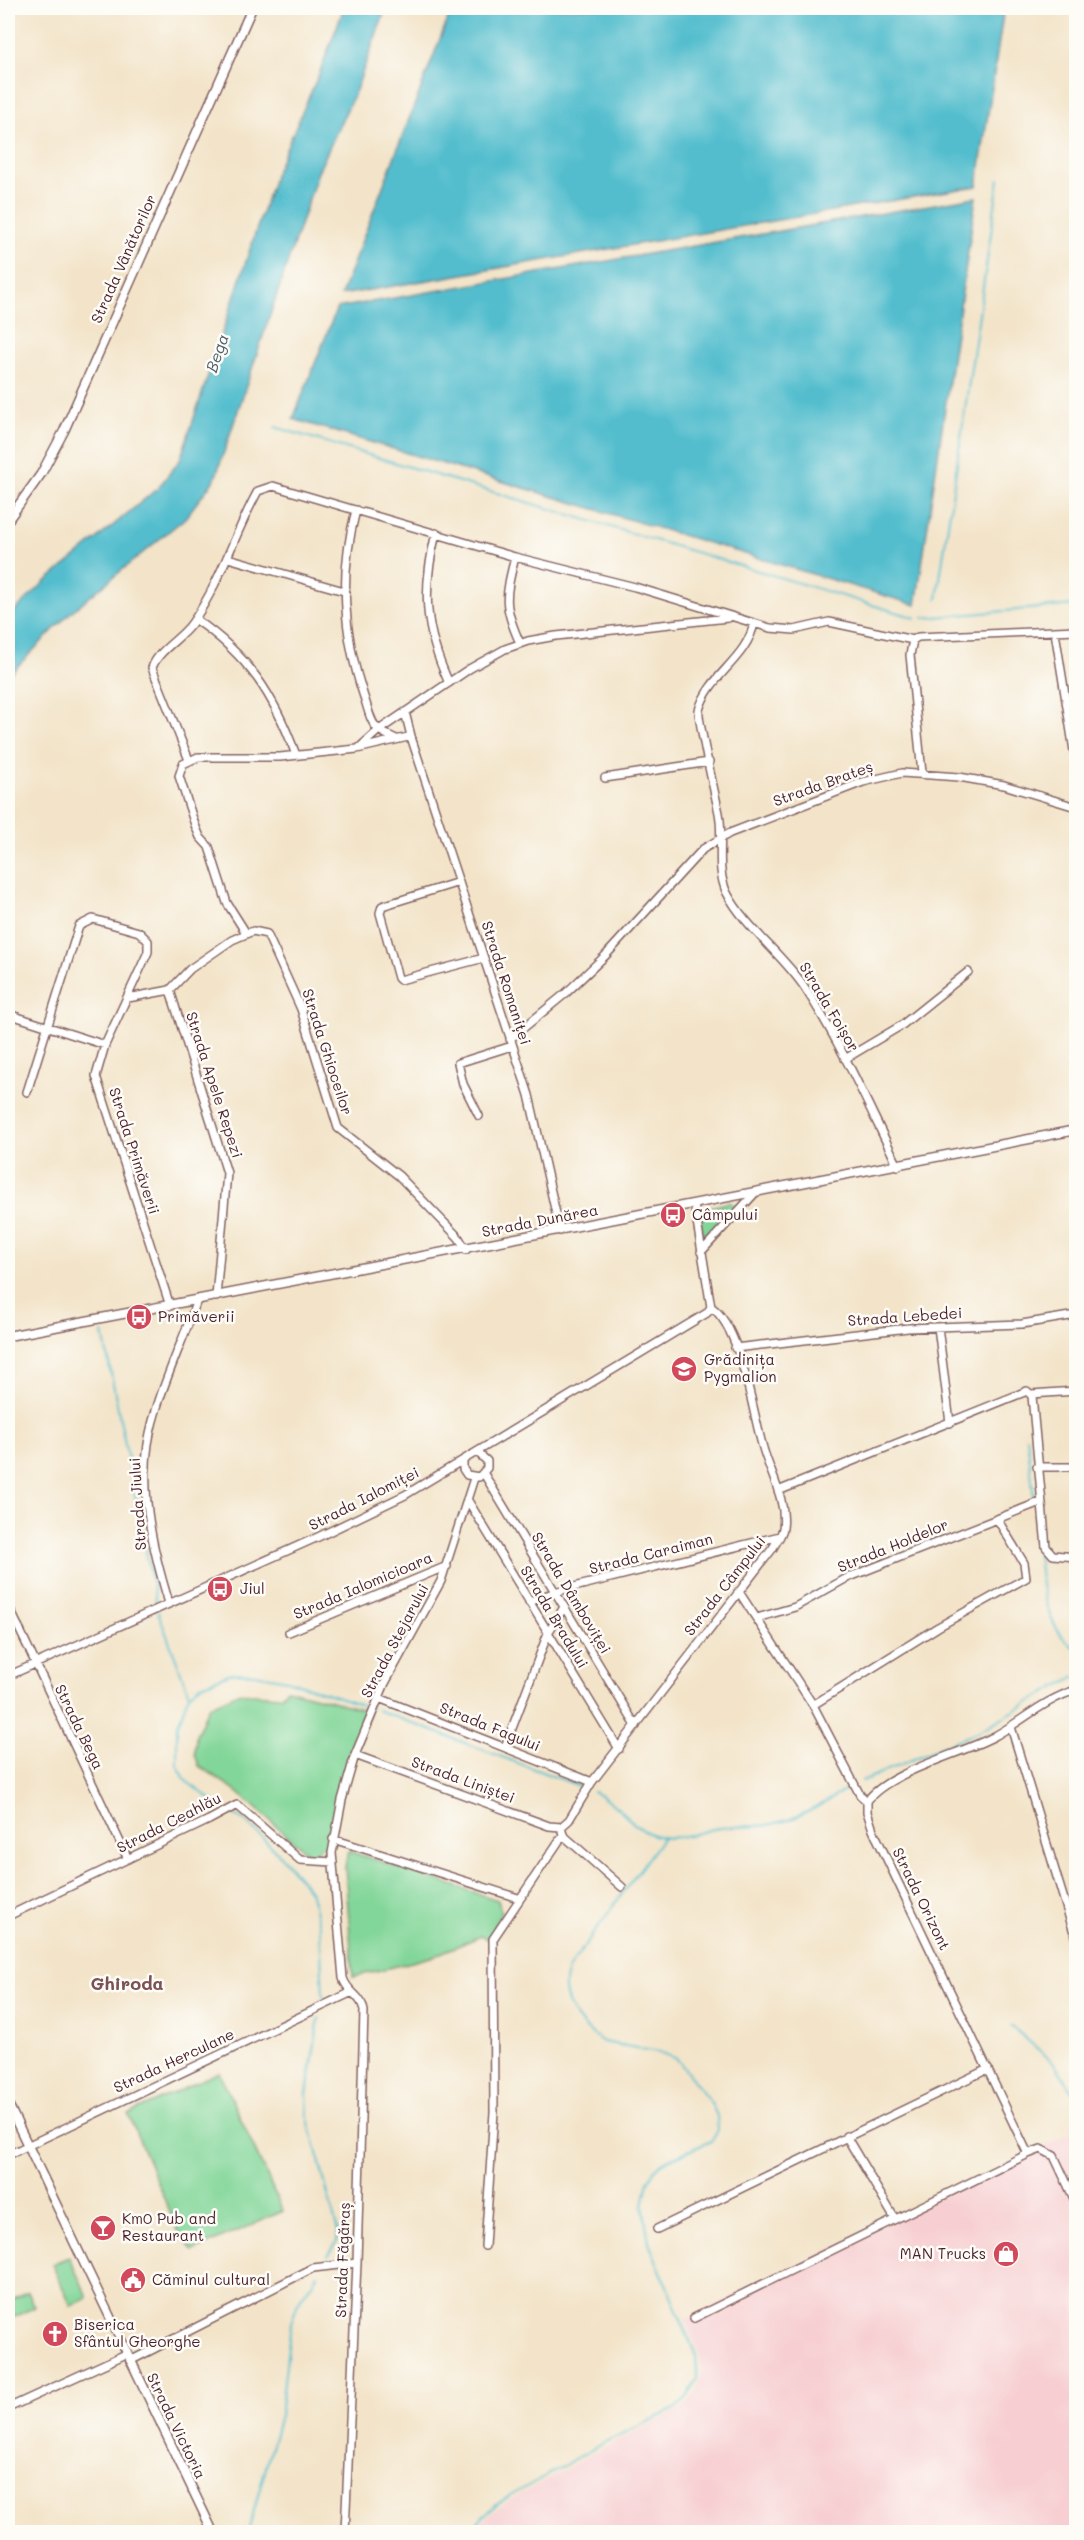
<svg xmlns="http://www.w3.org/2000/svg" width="1084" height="2540" viewBox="0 0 1084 2540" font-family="Mali,sans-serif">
  <rect width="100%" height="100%" fill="#fdfcf7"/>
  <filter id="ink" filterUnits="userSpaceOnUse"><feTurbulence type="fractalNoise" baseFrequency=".0167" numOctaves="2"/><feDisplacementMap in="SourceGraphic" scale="12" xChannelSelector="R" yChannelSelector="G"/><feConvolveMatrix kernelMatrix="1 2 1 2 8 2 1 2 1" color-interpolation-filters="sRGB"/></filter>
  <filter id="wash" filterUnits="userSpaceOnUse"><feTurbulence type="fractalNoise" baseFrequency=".008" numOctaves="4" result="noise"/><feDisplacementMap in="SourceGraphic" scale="24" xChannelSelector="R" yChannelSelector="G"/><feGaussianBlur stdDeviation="1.35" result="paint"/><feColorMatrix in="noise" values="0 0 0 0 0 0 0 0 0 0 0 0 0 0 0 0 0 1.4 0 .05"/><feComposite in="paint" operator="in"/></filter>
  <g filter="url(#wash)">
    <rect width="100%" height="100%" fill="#f3e4c9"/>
    <!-- built -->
    <path fill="#f7cfd2" d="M1076 2131V2532H474L485 2518 500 2506 619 2439 674 2413 687 2404 697 2390 702 2371 699 2355 685 2320Z"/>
    <!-- green -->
    <path fill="#82d699" stroke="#667a62" stroke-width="1.5" d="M730 1202 735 1206 733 1212 709 1238 704 1237 699 1218 703 1209Z
      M287 1689 369 1711 335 1814 330 1846H322L311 1856 234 1789 199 1766 195 1754 196 1736 209 1706 238 1693 280 1696Z
      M348 1851 498 1900 501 1912 488 1939 481 1936 431 1957 353 1977 345 1867Z
      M219 2072 283 2211 193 2251 178 2231 128 2114Z
      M69 2257 88 2298 71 2306 52 2264Z
      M28 2292 35 2307 8 2320V2302Z"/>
    <!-- water -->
    <path fill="#52bdcd" stroke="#4e6e7c" stroke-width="1.5" d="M344 8H386L356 90 318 172 215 479 185 518 71 612 8 676V617L45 582 158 488 180 460 275 174 319 74Z
      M452 8H1004L977 186 341 295Z
      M976 197 916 605 293 419 337 308Z"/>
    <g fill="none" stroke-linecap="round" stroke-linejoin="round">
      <!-- stream -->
      <path stroke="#52bdcd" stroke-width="2" d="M275 427 916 618
        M937 599 999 179
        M923 618 1076 605
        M103 1333 157 1606
        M1027 1437 1034 1499
        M1035 1513C1038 1552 1038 1628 1076 1648
        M158 1612 189 1694
        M377 1710 579 1786
        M862 1781 979 1731 1076 1676
        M593 1792C619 1803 630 1826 651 1834 672 1843 694 1833 714 1829 734 1825 754 1828 773 1824 802 1818 826 1802 851 1787
        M216 1803 186 1781 177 1764V1727L189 1694 199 1686 231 1673 255 1674 287 1680 372 1708
        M235 1815 244 1820 278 1853 310 1891 320 1928 323 1997
        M319 2018 307 2094 308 2119 338 2232 337 2242 328 2256
        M1011 2026 1053 2062 1076 2095
        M248 2532 280 2415 291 2323 298 2303 318 2274
        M470 2532 483 2516 498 2503 607 2441 675 2409 688 2396 697 2379 696 2356 649 2243 643 2205 648 2181 654 2171 663 2162 711 2141 718 2130 717 2116 711 2103 677 2059 659 2052 603 2042C579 2026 554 1996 570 1966L663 1837"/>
    </g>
  </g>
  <g filter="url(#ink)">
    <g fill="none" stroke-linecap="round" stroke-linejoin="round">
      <!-- minor casing -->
      <g stroke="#856462" stroke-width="10">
        <path id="minor" d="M356 510C339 575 343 634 364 697 368 708 370 723 379 730 384 734 391 736 396 739
          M436 533C422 590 424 629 449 683
          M515 557C505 597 503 606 520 643
          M228 558 344 591
          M195 619C248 655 274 695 296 755
          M754 623C747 659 709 675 699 710 697 718 716 798 719 813 724 838 715 869 727 893 744 926 781 953 803 985 840 1041 868 1105 898 1166
          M1055 632 1074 751
          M405 712 412 740
          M359 748 379 730 469 669 505 649 528 641 556 636 728 618
          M189 760 152 668C158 650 181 639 192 623 221 582 234 534 258 491L273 486 515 557 635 587 770 628 794 630 829 622 913 640
          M922 773 910 655 913 640 918 637 1076 630
          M605 778 709 762
          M459 882 382 906 380 913 398 978 400 980 484 958
          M246 933 227 903 209 847 200 837 195 825 179 776 183 764 198 757H280L357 749 408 737 412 740 529 1095 560 1231
          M170 990 227 1173 216 1297
          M128 998 170 990 190 969 232 940 253 931 267 934 301 1009 338 1128 399 1176 459 1238 466 1250
          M8 1014 105 1045
          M510 1039 566 993 606 955 703 849 730 833 863 782 902 773 959 777 1004 785 1076 807
          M845 1059 902 1025 968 972
          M27 1092 79 926 93 919 139 932 148 941V952L105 1045 96 1076 170 1306
          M479 1116 463 1084 458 1063 512 1046
          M694 1204 711 1307
          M701 1252 755 1193
          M938 1327 950 1423
          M735 1348 908 1328 1022 1324 1076 1315
          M1031 1394 1076 1391
          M463 1461V1469L467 1475 479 1477 487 1468V1461L477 1452
          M1037 1467H1076
          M484 1474 636 1726
          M778 1491 1027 1391 1032 1396 1046 1547 1053 1555 1076 1557
          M467 1499 619 1749
          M739 1592 813 1705 860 1795 867 1801V1812L873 1830 1028 2154 1041 2149 1054 2156 1076 2203
          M529 1602 558 1591 780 1536
          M169 1603C154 1554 140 1497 148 1444 155 1399 182 1344 197 1300
          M8 1605 128 1859
          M757 1618 795 1607 847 1578 1040 1502
          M289 1632 447 1566
          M8 1676 318 1537 405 1495 707 1313 711 1307
          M379 1698 592 1782
          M813 1705 938 1627 1026 1578 1024 1563 997 1519
          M1011 1727 1076 1939
          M505 1747 548 1633 564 1607
          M355 1755 549 1826 561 1827
          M867 1801C888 1772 958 1755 993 1737 1021 1722 1045 1699 1076 1690
          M561 1827 569 1820 592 1782 773 1548C776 1542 782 1535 783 1528 787 1501 770 1473 763 1448 753 1415 741 1326 711 1307
          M563 1835 622 1887
          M333 1839 518 1898
          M8 1916 209 1820 237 1805 300 1860 333 1862
          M846 2136 895 2219
          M8 2155 352 1992
          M657 2229 988 2069
          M485 2246 494 2112 493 1939 563 1835 561 1827
          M694 2318 1028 2154
          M130 2361 313 2268 357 2263
          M8 2408 126 2354
          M345 2532 357 2263 364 2011C362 1995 347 1993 343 1978L332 1853 342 1800 355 1755 385 1683 441 1581 474 1478"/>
      </g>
      <!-- tertiary casing -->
      <g stroke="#856462" stroke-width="11">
        <path id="tertiary" d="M8 520 41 474 64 431 252 8
          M8 1336 1076 1130
          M8 2104 213 2532"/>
      </g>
      <!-- minor -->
      <use href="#minor" stroke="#fff" stroke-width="7"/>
      <!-- tertiary -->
      <use href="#tertiary" stroke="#fff" stroke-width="8"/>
    </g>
  </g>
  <!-- icons -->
  <defs>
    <g id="bus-disc" transform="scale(1.35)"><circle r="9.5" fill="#d1495b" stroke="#fdfcf7"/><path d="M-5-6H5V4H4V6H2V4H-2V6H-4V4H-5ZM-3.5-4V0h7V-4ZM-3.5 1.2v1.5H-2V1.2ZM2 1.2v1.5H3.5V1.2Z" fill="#fff"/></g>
    <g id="school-disc" transform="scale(1.35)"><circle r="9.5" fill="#d1495b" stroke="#fdfcf7"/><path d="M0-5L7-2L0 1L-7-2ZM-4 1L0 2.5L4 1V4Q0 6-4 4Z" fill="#fff"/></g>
    <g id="bar-disc" transform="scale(1.35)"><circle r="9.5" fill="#d1495b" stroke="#fdfcf7"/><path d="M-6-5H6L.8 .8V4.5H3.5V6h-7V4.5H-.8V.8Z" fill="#fff"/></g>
    <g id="shop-disc" transform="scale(1.35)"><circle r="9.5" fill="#d1495b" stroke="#fdfcf7"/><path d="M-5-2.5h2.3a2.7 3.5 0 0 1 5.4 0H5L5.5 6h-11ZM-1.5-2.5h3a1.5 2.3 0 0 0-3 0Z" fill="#fff"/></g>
    <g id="civic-disc" transform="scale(1.35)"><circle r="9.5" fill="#d1495b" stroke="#fdfcf7"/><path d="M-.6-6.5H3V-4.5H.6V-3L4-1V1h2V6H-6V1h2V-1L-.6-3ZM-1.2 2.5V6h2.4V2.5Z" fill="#fff"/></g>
    <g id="church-disc" transform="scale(1.35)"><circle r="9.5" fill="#d1495b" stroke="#fdfcf7"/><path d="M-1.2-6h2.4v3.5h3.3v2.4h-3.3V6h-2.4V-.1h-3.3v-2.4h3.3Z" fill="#fff"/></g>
  </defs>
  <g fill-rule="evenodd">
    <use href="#bus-disc" x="673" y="1215"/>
    <use href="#bus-disc" x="139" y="1317"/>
    <use href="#school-disc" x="684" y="1369"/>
    <use href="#bus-disc" x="220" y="1589"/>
    <use href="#bar-disc" x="103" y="2228"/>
    <use href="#shop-disc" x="1006" y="2254"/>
    <use href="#civic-disc" x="133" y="2280"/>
    <use href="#church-disc" x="55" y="2334"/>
  </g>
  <g text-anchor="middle" stroke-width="5" stroke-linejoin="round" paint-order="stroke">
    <!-- street labels -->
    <g font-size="15" fill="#4a1f2b" stroke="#fdfcf7">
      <text transform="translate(124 259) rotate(-66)" y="5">Strada Vânătorilor</text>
      <text transform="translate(823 784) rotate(-20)" y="5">Strada Brateș</text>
      <text transform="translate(506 983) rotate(72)" y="5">Strada Romaniței</text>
      <text transform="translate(829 1007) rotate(59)" y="5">Strada Foișor</text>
      <text transform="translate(327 1052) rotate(72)" y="5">Strada Ghioceilor</text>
      <text transform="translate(214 1085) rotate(72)" y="5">Strada Apele Repezi</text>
      <text transform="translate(134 1151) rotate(72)" y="5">Strada Primăverii</text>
      <text transform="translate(540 1221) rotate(-11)" y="5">Strada Dunărea</text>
      <text transform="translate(905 1317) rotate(-4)" y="5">Strada Lebedei</text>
      <text transform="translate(364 1499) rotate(-27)" y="5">Strada Ialomiței</text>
      <text transform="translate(138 1504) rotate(-94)" y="5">Strada Jiului</text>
      <text transform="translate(893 1546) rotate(-22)" y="5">Strada Holdelor</text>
      <text transform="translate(651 1554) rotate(-14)" y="5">Strada Caraiman</text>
      <text transform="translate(363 1586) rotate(-23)" y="5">Strada Ialomicioara</text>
      <text transform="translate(725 1586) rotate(-52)" y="5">Strada Câmpului</text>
      <text transform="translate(571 1593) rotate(59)" y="5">Strada Dâmboviței</text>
      <text transform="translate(554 1617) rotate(59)" y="5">Strada Bradului</text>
      <text transform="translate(395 1641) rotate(-62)" y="5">Strada Stejarului</text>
      <text transform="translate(79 1727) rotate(64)" y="5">Strada Bega</text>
      <text transform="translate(490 1727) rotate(22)" y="5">Strada Fagului</text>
      <text transform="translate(463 1780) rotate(20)" y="5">Strada Liniștei</text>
      <text transform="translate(169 1823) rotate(-27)" y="5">Strada Ceahlău</text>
      <text transform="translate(921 1899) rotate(64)" y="5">Strada Orizont</text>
      <text transform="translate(174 2061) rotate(-25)" y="5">Strada Herculane</text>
      <text transform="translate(343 2260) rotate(-88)" y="5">Strada Făgăraș</text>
      <text transform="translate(176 2426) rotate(64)" y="5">Strada Victoria</text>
    </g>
    <!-- poi labels -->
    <g font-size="15" fill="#4a1f2b" stroke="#fdfcf7" text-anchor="start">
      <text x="692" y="1220">Câmpului</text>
      <text x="158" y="1322">Primăverii</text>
      <text x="704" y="1365">Grădinița<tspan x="704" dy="17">Pygmalion</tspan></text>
      <text x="240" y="1594">Jiul</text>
      <text x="122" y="2224">Km0 Pub and<tspan x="122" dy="17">Restaurant</tspan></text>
      <text x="986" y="2259" text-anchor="end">MAN Trucks</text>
      <text x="152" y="2285">Căminul cultural</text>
      <text x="74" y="2330">Biserica<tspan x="74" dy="17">Sfântul Gheorghe</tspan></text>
    </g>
    <!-- water labels -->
    <g font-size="16" font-style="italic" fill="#4d5e6c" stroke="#fdfcf7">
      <text transform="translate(217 353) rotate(-71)" y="6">Bega</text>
    </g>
    <!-- quarter labels -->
    <g font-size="18" font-weight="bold" fill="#7e5155" stroke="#fdfcf7">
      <text x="127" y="1990">Ghiroda</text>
    </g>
  </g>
  <!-- margin -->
  <rect width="1084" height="2540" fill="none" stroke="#fdfcf7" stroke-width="30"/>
</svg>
